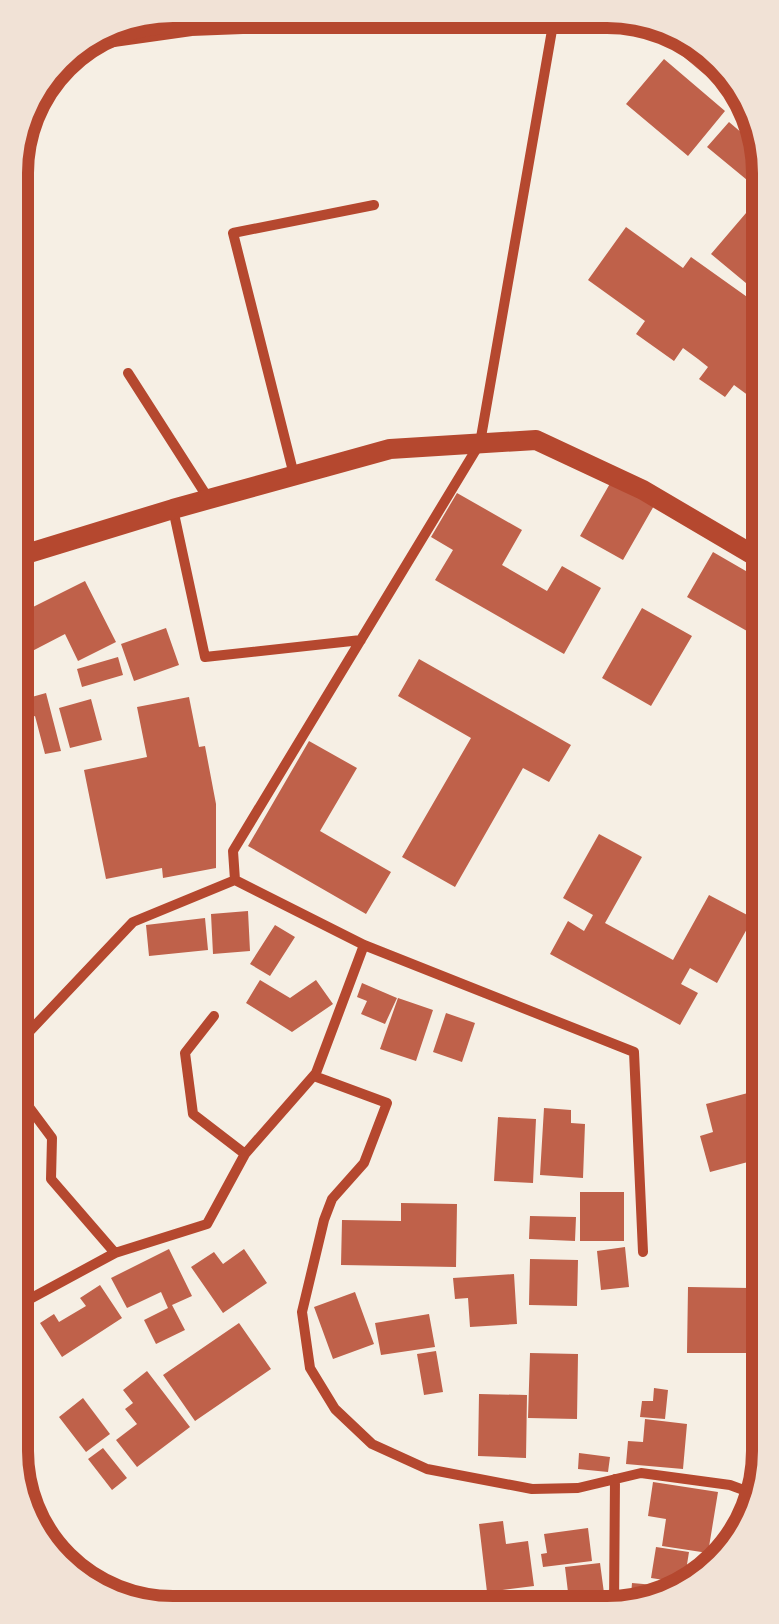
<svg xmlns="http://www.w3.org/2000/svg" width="779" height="1624" viewBox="0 0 779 1624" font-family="'Roboto Condensed',sans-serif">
  <rect width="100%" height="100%" fill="#f6efe4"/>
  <!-- building -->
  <path fill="#bf614a" d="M708 47 714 51 746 102 742 106 678 52Z
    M664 59 725 111 688 156 626 104Z
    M729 122 763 151 764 194 707 147Z
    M758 199 764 204V298L711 254Z
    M626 227 683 268 691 257 764 309V407L734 385 725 397 699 379 708 367 698 359 683 348 674 361 636 334 645 321 588 280Z
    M612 480 655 504 623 560 580 536Z
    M457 493 522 530 502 565 547 591 562 566 601 588 564 654 435 580 453 550 431 537Z
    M713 552 765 582V599L747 631 687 597Z
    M85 581 116 642 78 661 65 634 13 661V617Z
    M642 608 692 636 651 706 602 678Z
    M166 628 179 665 134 681 121 644Z
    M118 657 123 675 82 687 77 669Z
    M419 659 571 745 549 782 523 768 455 887 402 857 471 738 398 696Z
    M46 693 61 751 45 754 35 716 26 719 21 700Z
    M189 697 199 747 205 746 216 804V868L163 878 162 868 106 879 84 770 147 757 137 707Z
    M91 699 102 740 70 748 59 708Z
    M309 741 357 768 320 831 391 872 366 914 248 846Z
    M599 834 642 857 605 923 673 960 709 895 753 918 717 983 690 968 681 984 698 993 680 1025 550 954 568 921 584 931 593 915 563 898Z
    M248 911 250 951 213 954 211 914Z
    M205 918 208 950 149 956 146 925Z
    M275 925 295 937 270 976 250 964Z
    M767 949V988L750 980Z
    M260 980 290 998 316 980 333 1004 292 1032 246 1003Z
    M362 983 397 998 385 1024 361 1014 367 1001 357 997Z
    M398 998 433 1010 416 1061 380 1049Z
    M446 1013 475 1023 462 1062 433 1052Z
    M767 1088V1157L710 1172 700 1136 713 1132 706 1104Z
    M544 1108 571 1110V1123L585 1124 583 1178 540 1175Z
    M498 1117 536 1119 533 1183 494 1181Z
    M580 1192H624V1241H580Z
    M401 1203 457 1204 456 1267 341 1265 342 1220 401 1221Z
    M530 1216 576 1217 575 1241 529 1239Z
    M625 1247 629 1287 601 1290 597 1251Z
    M169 1249 192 1296 172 1305 185 1330 156 1344 144 1320 168 1308 161 1292 127 1308 111 1278Z
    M244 1249 267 1283 223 1313 191 1267 214 1252 223 1264Z
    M530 1259 578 1260 577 1306 529 1305Z
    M514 1274 517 1324 470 1327 468 1298 455 1299 453 1278Z
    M100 1285 122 1318 62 1357 40 1323 54 1314 59 1322 86 1306 80 1298Z
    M688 1287 750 1288V1353H687Z
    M355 1292 374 1344 333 1359 314 1307Z
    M429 1314 435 1347 381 1355 375 1323Z
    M239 1323 271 1369 195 1421 163 1375Z
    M436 1351 443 1392 424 1395 417 1354Z
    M530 1353 578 1354 577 1419 528 1418Z
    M147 1371 190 1427 137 1467 116 1440 137 1424 125 1409 133 1403 123 1390Z
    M654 1388 668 1390 665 1419 640 1417 642 1401H653Z
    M479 1394 527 1395 526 1458 478 1456Z
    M83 1398 110 1434 86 1452 59 1417Z
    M757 1407 768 1409 769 1461 755 1458Z
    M645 1419 687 1424 683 1469 626 1464 628 1441 643 1442Z
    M103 1448 127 1478 112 1490 88 1459Z
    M579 1453 610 1457 608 1472 578 1469Z
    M653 1482 718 1492 708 1553 662 1546 666 1519 648 1516Z
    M503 1521 506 1544 528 1541 534 1586 487 1592 479 1524Z
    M588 1528 592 1561 543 1567 541 1554 547 1553 544 1534Z
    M656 1547 689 1552 684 1583 651 1578Z
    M600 1563 606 1608 570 1609 565 1567Z
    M632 1583 666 1586 665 1598 649 1608H630Z"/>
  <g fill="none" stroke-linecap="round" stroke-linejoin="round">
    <!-- minor -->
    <path stroke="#b5482f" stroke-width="10" d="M555 13 480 443 233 851 235 880 364 945 634 1052 643 1252
      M128 373 208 498
      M294 475 233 233 374 205
      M173 509 205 657 361 640
      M214 1016 185 1053 193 1114 245 1154
      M14 1076 27 1034 133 922 235 880
      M314 1076 387 1103 364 1163 332 1199 324 1220 302 1312 310 1368 335 1409 372 1444 427 1469 532 1489 578 1488 641 1473 730 1485 757 1495
      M14 1087 52 1138 51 1179 115 1253
      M15 1307 115 1253 207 1224 245 1154 316 1073 364 945
      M614 1608 615 1479"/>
    <!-- secondary -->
    <path stroke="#b5482f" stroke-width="20" d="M92 40 191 26 533 13
      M13 558 173 509 390 449 536 440 643 490 765 562"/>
  </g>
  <!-- crop -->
  <path d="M0 0H779V1624H0ZM173 28H607A145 145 0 0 1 752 173V1451A145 145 0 0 1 607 1596H173A145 145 0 0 1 28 1451V173A145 145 0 0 1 173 28Z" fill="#f1e2d6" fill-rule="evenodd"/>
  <path fill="none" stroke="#b5482f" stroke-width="12" d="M173 28H607A145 145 0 0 1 752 173V1451A145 145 0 0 1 607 1596H173A145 145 0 0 1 28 1451V173A145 145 0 0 1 173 28Z"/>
</svg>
